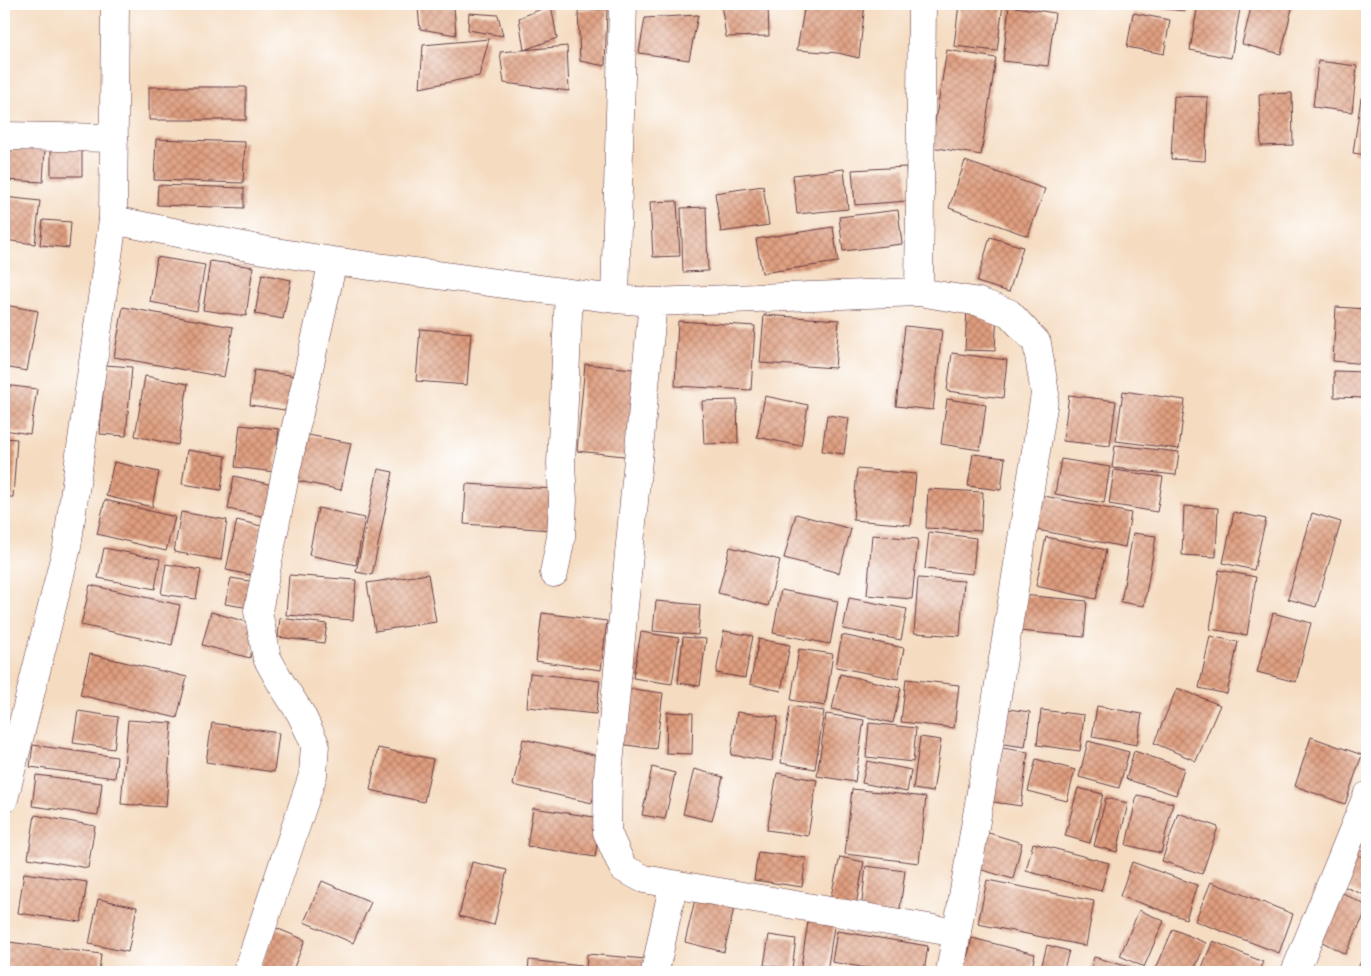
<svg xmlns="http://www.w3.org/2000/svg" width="1371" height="976" viewBox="0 0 1371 976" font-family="'Playpen Sans',sans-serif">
  <defs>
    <pattern id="building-cross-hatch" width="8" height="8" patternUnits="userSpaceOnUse" patternTransform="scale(1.25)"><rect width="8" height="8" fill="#df9e7f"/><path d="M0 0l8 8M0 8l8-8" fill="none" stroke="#b78068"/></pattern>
  </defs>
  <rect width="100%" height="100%" fill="#fff"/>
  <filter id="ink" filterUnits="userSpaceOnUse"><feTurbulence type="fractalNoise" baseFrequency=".02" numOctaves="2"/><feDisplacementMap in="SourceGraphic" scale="10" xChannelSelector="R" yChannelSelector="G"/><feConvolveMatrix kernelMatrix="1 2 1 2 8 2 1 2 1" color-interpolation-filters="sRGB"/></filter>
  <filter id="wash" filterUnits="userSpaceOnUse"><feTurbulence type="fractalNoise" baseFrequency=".0096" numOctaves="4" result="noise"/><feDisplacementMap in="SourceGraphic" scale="20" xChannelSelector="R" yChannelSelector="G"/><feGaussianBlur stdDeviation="1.12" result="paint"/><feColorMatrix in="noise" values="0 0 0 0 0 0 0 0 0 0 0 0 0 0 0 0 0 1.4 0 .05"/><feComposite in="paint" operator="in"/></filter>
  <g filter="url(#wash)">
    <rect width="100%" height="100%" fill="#f5dcc1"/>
    <g id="blocks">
      <!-- building -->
      <path fill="url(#building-cross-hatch)" d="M647 4H701L700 6 647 8Z
        M721 4H768L769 36 726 37Z
        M805 4H865L859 58 838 53 797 50Z
        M959 4H1003L997 51 954 46Z
        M1134 4H1185V11L1134 5Z
        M1198 4H1241L1231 58 1190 50Z
        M1252 4H1293L1281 54 1242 44Z
        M551 5 557 38 524 50 519 18Z
        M454 6 456 35 420 29 418 8Z
        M1009 6 1055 13 1048 66 1003 61Z
        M607 9 605 66 580 61 578 10Z
        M469 13 498 15 503 36 468 30Z
        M1133 13 1170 20 1164 54 1127 47Z
        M698 15 689 60 639 53 645 18Z
        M489 39 479 76 420 88 423 45Z
        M567 46 569 91 504 83 500 52Z
        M947 50 996 58 981 155 931 147Z
        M1318 61 1357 66 1352 112 1313 107Z
        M149 87H246V120H149Z
        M1292 93 1293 145 1261 146 1259 94Z
        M1174 96 1208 97 1205 161 1171 159Z
        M1361 98 1367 99V155L1353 153Z
        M156 139 245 142 243 183 154 180Z
        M51 143 82 144V176H51Z
        M4 147 45 149 43 182 4 180Z
        M965 161 1045 189 1028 236 949 208Z
        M906 167 908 201 855 205 852 170Z
        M844 169 848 209 797 214 793 175Z
        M158 185 244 188V208L157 205Z
        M763 186 769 225 721 232 715 193Z
        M4 197 40 201 35 244 4 240Z
        M677 201 680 256 653 257 650 202Z
        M706 207 708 271 683 272 681 208Z
        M898 210 902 244 843 251 839 217Z
        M43 220 71 222 69 248 40 245Z
        M833 227 838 262 762 273 756 239Z
        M990 237 1023 247 1009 292 977 282Z
        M157 257 205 265 197 311 150 302Z
        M210 261 253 267 246 316 203 310Z
        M262 274 291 280 283 319 255 314Z
        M5 305 38 311 27 371 4 367V314Z
        M123 307 233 327 224 377 114 357Z
        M1336 307 1367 309V364L1333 361Z
        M967 308 997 310 995 351 965 350Z
        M764 315 839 320 835 368 760 363Z
        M678 321 755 326 751 390 675 386Z
        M905 326 942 330 933 410 896 406Z
        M420 329 471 333 467 385 416 381Z
        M952 353 1007 360 1003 398 947 391Z
        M585 364 642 370 633 457 577 451Z
        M105 365 132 367 126 436 100 434Z
        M254 370 297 376 292 411 250 405Z
        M1334 371 1367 372V398L1334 397Z
        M145 376 188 384 178 445 135 436Z
        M4 385 37 389 30 434 4 430Z
        M1123 391 1185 400 1179 449 1116 441Z
        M1069 395 1116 401 1110 446 1063 441Z
        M765 396 808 405 801 446 757 437Z
        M947 399 986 405 980 450 941 444Z
        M737 400 738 443 704 444 702 401Z
        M827 415 849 418 844 454 822 451Z
        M240 425 279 429 274 472 235 467Z
        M303 434 351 443 341 490 294 480Z
        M4 438 17 439 13 497H4Z
        M1115 445 1179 452 1176 475 1112 468Z
        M187 450 226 456 221 490 182 484Z
        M973 454 1005 458 1001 490 968 486Z
        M1061 459 1110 467 1104 503 1055 494Z
        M114 462 159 472 152 507 106 496Z
        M378 469 393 472 372 575 356 572Z
        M857 469 916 474 911 525 853 520Z
        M1114 470 1163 477 1157 512 1109 504Z
        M234 476 277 486 271 518 228 509Z
        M466 484 555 489 552 530 464 524Z
        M928 489 983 492 981 531 926 528Z
        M1034 494 1131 513 1125 547 1027 528Z
        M105 500 175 517 166 551 97 534Z
        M1184 506 1218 508 1216 557 1182 555Z
        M318 508 365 518 356 565 309 555Z
        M181 512 227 520 221 560 174 552Z
        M1234 512 1266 519 1254 570 1223 563Z
        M1312 513 1341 522 1316 607 1288 599Z
        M796 514 851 529 839 573 784 558Z
        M237 520 261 526 251 575 226 570Z
        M929 532 976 538 973 574 925 569Z
        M1133 533 1156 536 1144 606 1121 602Z
        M872 535 918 539 912 599 867 595Z
        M1046 537 1106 550 1096 599 1036 586Z
        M730 547 780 560 768 606 718 593Z
        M104 548 160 559 155 589 98 578Z
        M166 564 201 570 196 599 161 594Z
        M1219 570 1256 577 1247 635 1210 629Z
        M428 574 436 622 375 631 367 583Z
        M289 575 356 580 353 620 286 615Z
        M231 578 255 582 250 608 225 604Z
        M918 578 964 581 960 636 914 633Z
        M90 585 180 605 172 645 81 625Z
        M781 590 838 601 830 644 773 633Z
        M1022 595 1087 601 1084 637 1019 631Z
        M849 598 907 609 901 640 843 629Z
        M656 601 700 605 698 635 653 631Z
        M211 612 258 625 250 658 202 645Z
        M542 613 607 621 601 670 536 661Z
        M1273 613 1311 623 1296 682 1257 672Z
        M280 618 327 624 324 643 278 637Z
        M724 631 753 636 745 678 716 673Z
        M641 632 679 638 672 684 633 678Z
        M842 635 904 648 898 679 836 667Z
        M1210 636 1238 642 1227 694 1199 688Z
        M683 637 706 639 700 686 678 683Z
        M759 639 790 645 781 691 750 684Z
        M799 649 833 654 825 706 791 700Z
        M90 654 187 677 177 718 80 695Z
        M530 673 600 681 596 714 527 707Z
        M840 674 901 688 893 723 832 709Z
        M906 679 959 685 954 728 901 722Z
        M626 688 663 693 656 749 619 744Z
        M1177 688 1220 705 1196 761 1154 743Z
        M790 706 824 711 815 769 781 763Z
        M1097 706 1142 714 1137 745 1092 737Z
        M1001 708 1030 712 1025 747 996 743Z
        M1041 710 1084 715 1080 751 1037 745Z
        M78 711 118 717 114 749 73 743Z
        M667 712 693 713 692 754 666 753Z
        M737 712 778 717 772 761 731 755Z
        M826 714 864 720 855 782 817 776Z
        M128 720 172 723 166 807 121 804Z
        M212 723 279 733 274 772 206 762Z
        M869 723 916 728 913 762 866 757Z
        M920 737 941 740 933 792 913 789Z
        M1311 737 1362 755 1345 804 1295 786Z
        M523 739 603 757 592 803 513 785Z
        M1088 741 1129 752 1119 788 1079 777Z
        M33 745 117 757 115 778 30 767Z
        M996 747 1028 752 1021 806 987 801Z
        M378 748 433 759 424 802 370 790Z
        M1134 751 1184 768 1176 795 1126 779Z
        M1036 759 1075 770 1067 801 1028 791Z
        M867 761 911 770 907 792 862 783Z
        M652 767 675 773 665 819 642 815Z
        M694 769 723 777 712 821 683 814Z
        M777 773 817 780 808 836 767 830Z
        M36 775 102 783 98 815 32 806Z
        M1078 788 1103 794 1090 843 1065 836Z
        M852 789 926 797 919 863 845 854Z
        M1137 795 1173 803 1161 853 1126 845Z
        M1106 798 1128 803 1117 852 1094 846Z
        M533 808 601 818 595 857 527 846Z
        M1178 813 1218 827 1202 874 1162 861Z
        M35 815 95 826 88 868 28 858Z
        M982 831 1022 843 1013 879 972 867Z
        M1360 837 1367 841V854L1355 848Z
        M1033 843 1109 863 1101 891 1026 871Z
        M758 852 806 858 802 887 754 880Z
        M1351 852 1367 859V896L1338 884Z
        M840 857 864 862 855 910 829 904Z
        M472 862 507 870 494 925 459 916Z
        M1132 862 1197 885 1186 919 1120 896Z
        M866 866 905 871 899 916 861 911Z
        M24 873 87 882 81 922 18 913Z
        M987 880 1094 901 1086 946 978 924Z
        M322 881 371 902 353 943 304 922Z
        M1211 882 1293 914 1279 953 1195 921Z
        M1339 891 1367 906V910L1345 954 1315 938Z
        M696 895 735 904 724 952 685 942Z
        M98 899 137 907 128 952 89 944Z
        M1139 910 1164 921 1144 967 1120 956Z
        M809 916 835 920 827 972H800Z
        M276 928 305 940 292 972H276L261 966Z
        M1173 929 1206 943 1193 972H1158L1155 971Z
        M837 931 928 946 924 972H891L832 962Z
        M769 935 796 939 792 969 764 965Z
        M972 938 1035 954 1031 972 964 971Z
        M1213 941 1263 962 1258 972H1200Z
        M9 942 101 954 99 972H5Z
        M1047 945 1069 951 1063 972H1040Z
        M1367 949V972H1356Z
        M587 954 646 959 644 972H586Z
        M1094 957 1147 972H1090Z
        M529 960 582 966V972H528Z"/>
    </g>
  </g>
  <g filter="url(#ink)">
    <use href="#blocks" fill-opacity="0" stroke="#643b42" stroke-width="1"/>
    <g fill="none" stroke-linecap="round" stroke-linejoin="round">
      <!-- minor casing -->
      <g stroke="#643b42" stroke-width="29">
        <path id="minor" d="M4 136 114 138
          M113 220 263 250 333 261 615 299 653 302 919 292 979 302 1009 313 1037 343 1045 394 992 728 950 972
          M919 292 922 4
          M615 299 623 4
          M653 302 608 775 607 832 623 868 644 879 957 933
          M554 573 561 537 563 500 561 464 569 293
          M247 972 313 775 315 744 301 714 281 683 267 658 258 611 286 471 333 261
          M655 972 673 885
          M1295 972 1367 796"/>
      </g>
      <!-- tertiary casing -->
      <g stroke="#643b42" stroke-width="29">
        <path id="tertiary" d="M4 799 67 547 113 220 115 4"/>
      </g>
      <!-- minor -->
      <use href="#minor" stroke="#fff" stroke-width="28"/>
      <!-- tertiary -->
      <use href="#tertiary" stroke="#fff" stroke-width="28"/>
    </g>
  </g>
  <!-- margin -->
  <rect width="1371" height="976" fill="none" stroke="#fff" stroke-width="20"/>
</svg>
